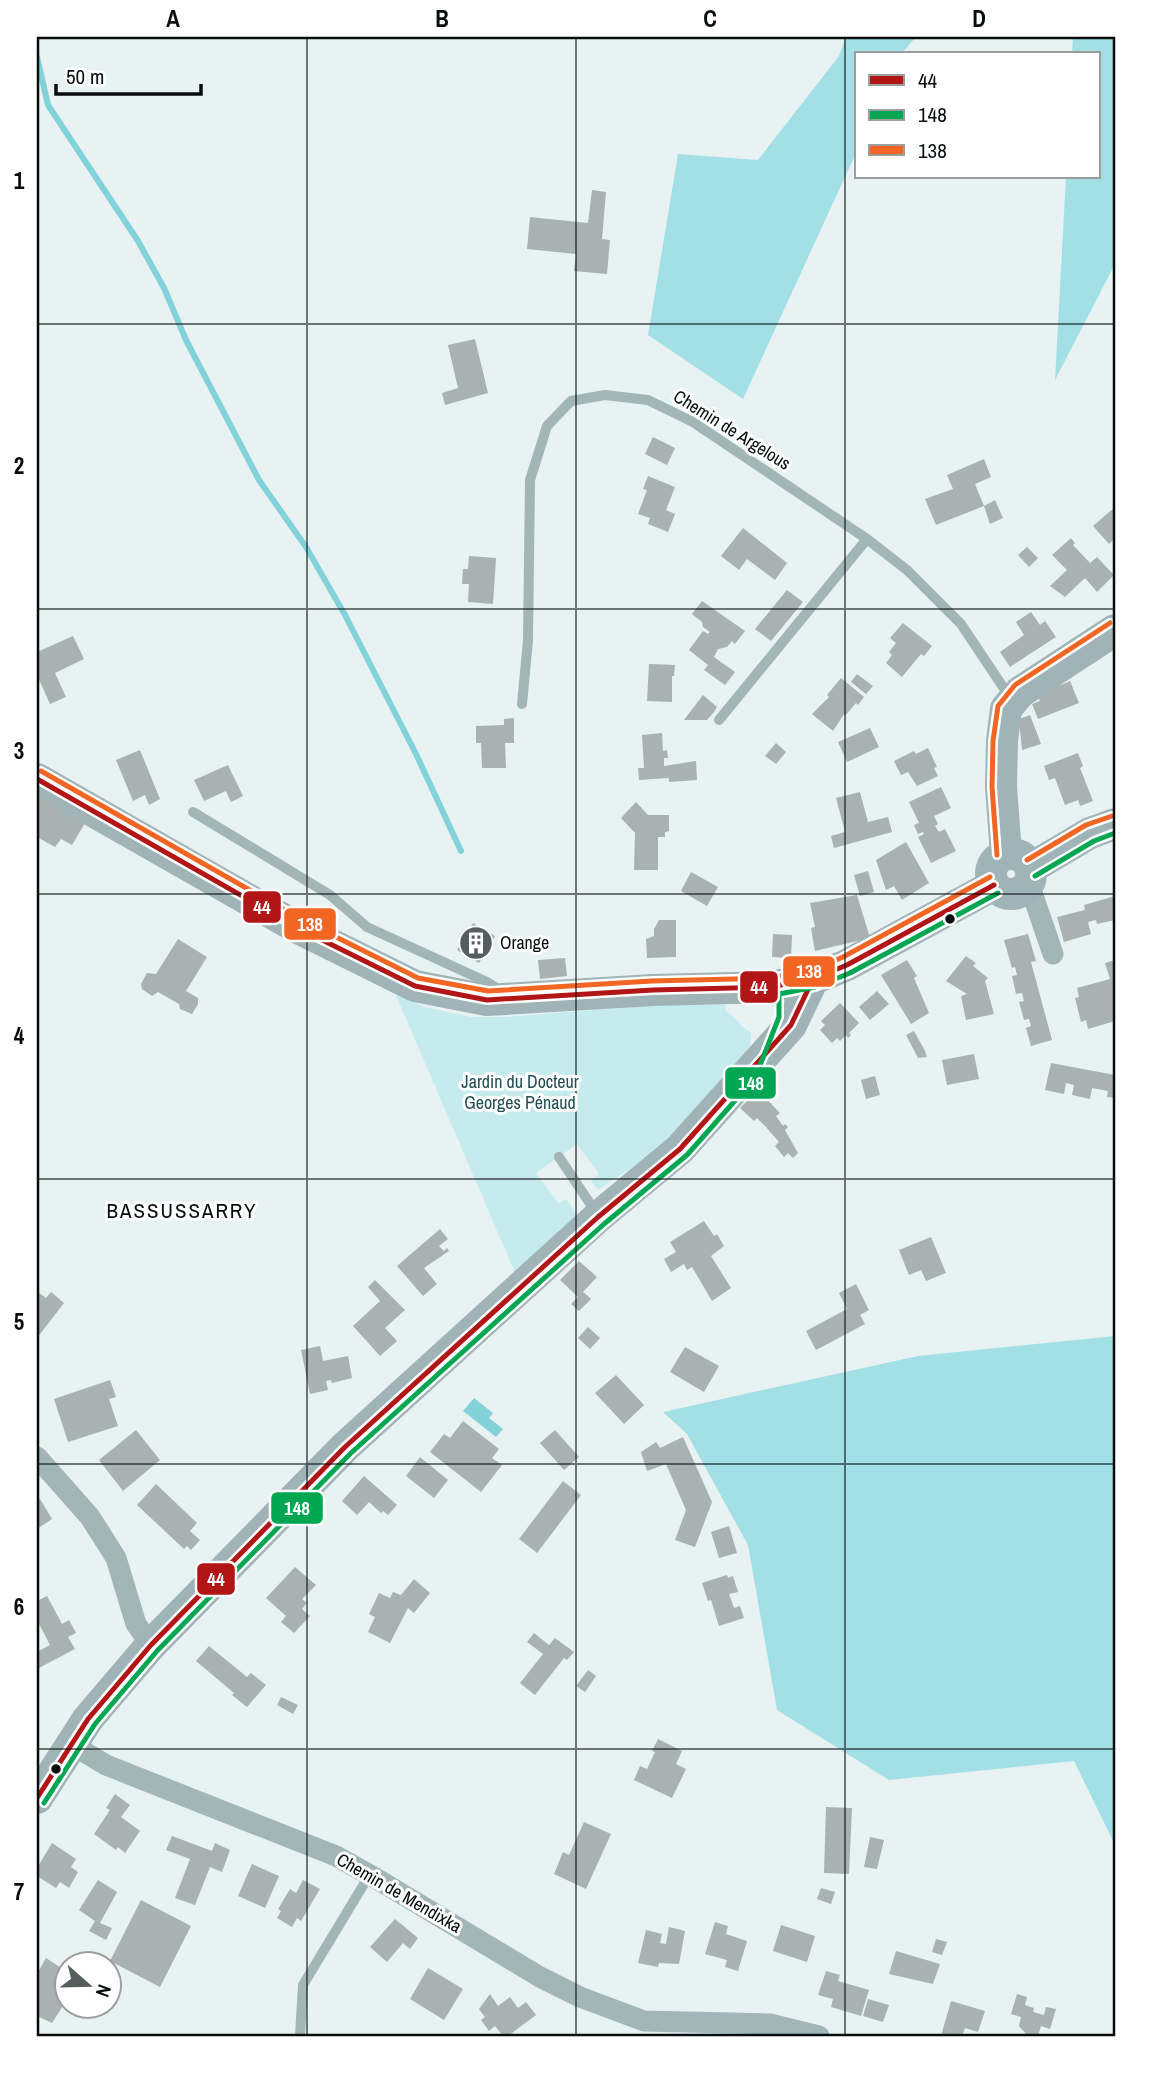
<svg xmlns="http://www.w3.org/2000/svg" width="1152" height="2073" viewBox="0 0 1152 2073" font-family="'Archivo Narrow',sans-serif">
  <rect width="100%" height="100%" fill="#e8f2f3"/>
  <!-- green -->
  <path fill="#c6ebef" d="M395 993 425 1007 471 1017H506L659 1005H725L726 1011C737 1017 740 1027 751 1032 752 1048 746 1057 737 1070L652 1154 598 1190 591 1181 599 1174 577 1144 536 1173 559 1204 566 1199 579 1218 516 1275Z"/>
  <!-- forest -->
  <path fill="#a2e0e6" d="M846 37H916L901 54H856V153L743 399 648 335 678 154 758 160 839 56Z
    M1073 37H1115V264L1055 380 1066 177H1098V54H1072Z
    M1115 1336V1845L1074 1761 889 1780 777 1710 748 1545 687 1434 663 1412 918 1356Z"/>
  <!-- water -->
  <path fill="#83d2d9" d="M474 1398 493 1413 489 1418 503 1429 496 1437 463 1411Z"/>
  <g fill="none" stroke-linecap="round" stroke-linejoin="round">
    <!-- stream -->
    <path stroke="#83d2d9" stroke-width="6" d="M37 57 48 105 138 241 164 288 186 340 259 480 306 547 345 615 416 754 461 851"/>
  </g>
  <!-- building -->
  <path fill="#a9b1b1" d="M592 190 606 192 602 239 610 240 607 274 574 271 576 254 527 249 530 217 588 223Z
    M475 339 488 393 445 405 442 393 458 388 448 345Z
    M653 437 675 448 667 465 645 454Z
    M984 459 991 477 975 484 984 506 936 525 925 499 953 489 947 475Z
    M648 476 675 487 666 510 675 514 668 532 648 524 650 518 638 514 647 490 643 489Z
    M995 500 1003 518 990 524 984 506Z
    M1115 507V538L1109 544 1093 526Z
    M743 528 787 563 775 580 747 559 739 570 721 556Z
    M1071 538 1075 543 1073 545 1090 563 1097 557 1114 575 1097 592 1085 578 1065 597 1050 586 1067 570 1052 555Z
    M1027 547 1038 558 1029 567 1018 555Z
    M469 556 496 558 493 604 468 602 469 584H462L463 569H468Z
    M787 590 803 602 771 641 755 629Z
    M702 601 745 631 735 644 732 641 727 647 718 649 714 657 735 672 725 685 704 670 708 665 689 650 703 631 708 634 710 632 703 627 702 622 692 614Z
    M1031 612 1040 625 1045 621 1056 637 1010 667 1000 652 1024 635 1016 622Z
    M903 623 932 646 924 656 921 654 902 677 886 663 892 655 889 652 896 643 890 638Z
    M73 636 84 659 55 673 66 697 50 704 37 675V652Z
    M649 664 675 665 674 676H672V702L647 701Z
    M857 674 873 686 866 694 851 682Z
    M841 678 864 697 858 705 856 703 845 716 844 714 833 731 812 714 829 697 827 695Z
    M1070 681 1079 703 1038 719 1032 704 1040 701 1037 695Z
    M703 695 717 707 714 712 707 720H684Z
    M1030 715 1041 744 1022 750 1019 719Z
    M514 718V743H505L506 768H482L481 743H476V726L504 725V719Z
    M870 728 879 747 847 762 838 742Z
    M662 733 663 751 667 750 668 758H664V766L696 761 697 780 669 782V778L639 780 638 768H644L642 735Z
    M776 743 786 752 776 764 765 756Z
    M928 748 937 767 934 768 938 776 917 786 908 772 901 775 894 761 914 751 916 754Z
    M140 750 160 799 149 805 145 795 133 801 116 760Z
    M1078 753 1083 766 1080 768 1093 801 1080 806 1078 800 1065 805 1055 778 1049 780 1044 766Z
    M228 765 243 796 231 802 226 791 204 801 194 780Z
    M941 787 951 808 934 816 938 824 935 826 939 832 945 829 956 851 931 863 918 837 924 834 923 832 918 834 914 825 919 823 909 802Z
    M860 792 868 822 888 817 892 832 834 848 831 836 845 832 836 798Z
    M39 797 85 823 72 845 61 839 55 847 37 837V801Z
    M636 802 648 815H669V831L665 832V837H658V870H634L635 833 621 818Z
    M906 842 929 883 902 900 894 886 886 890 876 860Z
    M868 871 874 892 860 896 854 875Z
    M691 872 718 887 707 906 681 891Z
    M857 895 870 938 815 951 811 928 815 927 810 903Z
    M1115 896V920L1097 924 1096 920 1088 922 1091 934 1064 942 1057 917 1085 910 1084 905Z
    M659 920H676V957L647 958 646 939 654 936V929Z
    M473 923 495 936 479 963 457 950Z
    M773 934 792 935 791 958 772 957Z
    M1028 934 1036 961 1031 962 1052 1040 1031 1046 1026 1028 1031 1026 1029 1019 1024 1020 1019 1002 1024 1001 1022 993 1016 994 1012 976 1017 975 1015 967 1012 968 1004 940Z
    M178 939 207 957 186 991 198 998V1004L192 1014 180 1009 179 1004 158 992 152 996 142 989 141 984 147 973 156 974Z
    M966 956 976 963 973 966 988 978 985 981 994 1014 966 1020 961 996 967 994 946 981Z
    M565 958 567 976 540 979 538 960Z
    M907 960 917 976 914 978 929 1013 911 1024 881 975Z
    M1115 960V1021L1088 1029 1086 1020 1081 1022 1075 998 1079 997 1077 988 1110 979 1105 963Z
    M877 991 889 1004 870 1020 859 1007Z
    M840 1003 859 1023 849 1033 851 1035 848 1038 846 1035 840 1041 837 1038 832 1043 820 1030 825 1025 821 1021Z
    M914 1031 925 1051 927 1057 918 1058 906 1035Z
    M974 1054 979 1079 947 1085 942 1060Z
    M1051 1063 1115 1075V1098L1107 1097 1108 1091 1092 1088 1090 1099 1072 1095 1074 1085 1066 1083 1064 1094 1045 1090Z
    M875 1076 880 1095 866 1099 861 1080Z
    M758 1090 780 1113 776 1116 783 1126 785 1124 788 1127 785 1130 798 1153 793 1158 788 1153 784 1157 775 1146 779 1142 766 1127 757 1118 754 1121 740 1108Z
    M704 1221 714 1236 717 1234 724 1246 711 1256 731 1288 712 1301 692 1267 687 1270 684 1264 671 1272 664 1259 676 1252 670 1242Z
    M440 1229 448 1239 439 1246 444 1251 447 1248 449 1251 424 1268 437 1284 423 1296 397 1266Z
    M931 1237 946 1273 926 1281 921 1270 909 1275 899 1250Z
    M579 1261 597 1277 583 1292 591 1299 579 1311 571 1304 578 1297 560 1280Z
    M375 1280 405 1310 385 1328 397 1341 380 1356 353 1326 380 1301 368 1287Z
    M856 1284 869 1310 860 1315 865 1324 816 1350 806 1331 847 1309 839 1293Z
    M37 1291 46 1298 51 1292 64 1303 37 1338Z
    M588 1327 600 1338 590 1349 578 1338Z
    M320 1346 323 1361 348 1356 352 1378 332 1383 331 1380 326 1381 328 1390 310 1394 301 1350Z
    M685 1347 719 1366 704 1392 670 1372Z
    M616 1375 644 1405 624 1424 595 1393Z
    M110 1380 116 1397 109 1399 118 1426 68 1442 54 1399Z
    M463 1421 499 1449 492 1458 502 1465 481 1492 430 1452 444 1434 450 1438Z
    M136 1430 160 1460 123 1491 99 1460Z
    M555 1430 579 1457 564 1470 540 1443Z
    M683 1437 712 1502 695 1547 675 1540 686 1510 666 1464 647 1471 641 1452 656 1442 660 1448Z
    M420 1457 448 1480 434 1498 406 1476Z
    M364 1476 397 1505 388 1515 383 1511 381 1513 369 1502 357 1515 342 1501Z
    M563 1481 581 1495 537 1553 519 1539Z
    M156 1484 197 1523 190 1531 200 1540 191 1550 187 1546 184 1549 137 1505Z
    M40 1499 52 1519 37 1529V1501Z
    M729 1526 737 1553 719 1558 711 1532Z
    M295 1567 316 1585 302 1599 307 1603 302 1609 310 1616 294 1633 281 1622 286 1616 266 1598Z
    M727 1575 728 1578 733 1576 738 1592 729 1594 734 1608 740 1606 744 1618 719 1626 711 1600 708 1601 702 1583Z
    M414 1579 430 1593 414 1613 408 1608 390 1643 368 1632 375 1617 369 1614 379 1593 390 1598 393 1592 401 1595Z
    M47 1596 62 1624 69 1620 76 1633 68 1637 75 1649 37 1669V1652L50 1645 37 1620V1601Z
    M534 1633 549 1645 555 1638 574 1652 567 1660 564 1658 535 1695 520 1683 543 1654 527 1642Z
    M209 1646 247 1677 251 1673 266 1685 247 1707 232 1695 234 1693 196 1661Z
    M588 1670 596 1676 585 1692 576 1686Z
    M281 1697 298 1705 293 1714 277 1705Z
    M658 1739 682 1751 676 1764 686 1769 672 1798 634 1780 640 1766 647 1769 655 1752 652 1751Z
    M115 1794 130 1805 121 1817 140 1831 125 1853 118 1847 116 1850 94 1834 110 1810 106 1808Z
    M826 1807 852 1808 849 1874 824 1873Z
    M584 1822 611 1834 586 1889 554 1874 563 1852 569 1855Z
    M172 1836 212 1851 215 1843 230 1850 222 1872 210 1867 195 1905 175 1898 190 1859 166 1850Z
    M870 1837 884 1840 877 1869 864 1867Z
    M52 1843 76 1859 71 1867 78 1872 69 1888 60 1882 56 1888 37 1876V1868Z
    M252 1864 279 1876 265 1908 238 1896Z
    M98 1880 117 1892 100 1923 112 1928 106 1940 89 1931 95 1921 79 1910Z
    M303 1880 320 1889 301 1921 297 1918 292 1927 277 1918 281 1911 278 1909 290 1889 296 1893Z
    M821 1888 835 1892 831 1904 817 1899Z
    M141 1900 191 1926 160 1987 110 1961Z
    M395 1919 418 1938 410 1949 403 1943 387 1962 370 1947Z
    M715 1922 728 1926 726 1934 747 1941 738 1971 725 1967 727 1960 705 1954Z
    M781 1925 815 1936 807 1962 773 1951Z
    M669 1927 685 1931 679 1964 659 1963 658 1967 638 1963 646 1930 662 1934 660 1943 666 1944Z
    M936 1939 947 1942 942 1955 932 1952Z
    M896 1951 940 1964 933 1984 889 1974Z
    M46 1958 66 1971V2001L52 2023 37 2016V1974Z
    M428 1968 463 1989 444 2020 410 1999Z
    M826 1971 840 1975 838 1981 869 1990 861 2016 831 2007 833 1999 818 1995Z
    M490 1994 498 2006 510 1997 518 2008 526 2002 536 2015 508 2036H503L495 2026 489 2031 481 2020 485 2017 479 2009Z
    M1017 1994 1027 1997 1025 2005 1034 2008 1033 2012 1044 2015 1046 2007 1056 2009 1050 2029 1041 2026 1038 2036 1026 2034 1019 2026 1021 2017 1011 2014Z
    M868 1999 889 2005 883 2022 863 2016Z
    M951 2001 985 2011 978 2032 965 2028 962 2036H941Z"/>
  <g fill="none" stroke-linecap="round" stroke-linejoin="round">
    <!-- lane -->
    <path stroke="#a2b6b8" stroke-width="10" d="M522 704 528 640 530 480 547 426 571 401 605 395 648 400 693 422 867 539 907 570 961 624 1005 690 1006 699
      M719 720 867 539
      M193 812 330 895 367 927 487 982 501 991
      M559 1157 597 1214
      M300 2036 303 1985 370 1874"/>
    <!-- street -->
    <path stroke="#a2b6b8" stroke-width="21" d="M1029 884 1053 954
      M37 1457 90 1517 116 1558 136 1624 151 1645
      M71 1744 106 1765 336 1856 377 1879 540 1977 580 1997 644 2021 770 2024 819 2036"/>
    <!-- secondary -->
    <path stroke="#a0b3b6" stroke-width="32" d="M37 779 300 929 415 986 487 1000 653 990 770 987 813 979 847 965 994 885
      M991 874a20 20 0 1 1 40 0a20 20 0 1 1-40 0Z
      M1006 854 1001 787 1002 741 1006 709 1020 692 1115 630
      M1031 868 1090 833 1115 824
      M37 1798 88 1719 151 1645 345 1447 598 1217 680 1149 791 1025 813 979"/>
    <!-- bus-1 casing -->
    <g stroke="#fff" stroke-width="10">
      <path id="bus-1" d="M37 779 300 929 415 986 487 1000 653 990 770 987 813 979 847 965 994 885
        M37 1798 88 1719 151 1645 345 1447 598 1217 680 1149 791 1025 813 979"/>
    </g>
    <!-- bus-2 casing -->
    <g stroke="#fff" stroke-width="10">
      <path id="bus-2" d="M1035 876 1094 841 1115 833
        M44 1803 95 1724 157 1651 351 1453 604 1224 687 1155 755 1078 779 1017V994L815 987 850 973 998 893"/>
    </g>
    <!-- bus-3 casing -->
    <g stroke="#fff" stroke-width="10">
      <path id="bus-3" d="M41 771 304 921 418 978 488 991 652 981 769 978 811 971 843 957 990 877
        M997 855 992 787 993 741 998 706 1015 685 1110 623
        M1027 860 1086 825 1112 816"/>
    </g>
    <!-- bus-1 -->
    <use href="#bus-1" stroke="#b21515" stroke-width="5"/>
    <!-- bus-2 -->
    <use href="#bus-2" stroke="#00a651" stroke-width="5"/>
    <!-- bus-3 -->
    <use href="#bus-3" stroke="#f26522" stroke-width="5"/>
  </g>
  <!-- grid -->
  <path fill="none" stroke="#070d0d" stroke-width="2" stroke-opacity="0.55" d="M307 37V2036M576 37V2036M845 37V2036M37 324H1115M37 609H1115M37 894H1115M37 1179H1115M37 1464H1115M37 1749H1115"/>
  <!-- icons -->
  <defs>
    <g id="building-disc" transform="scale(1.75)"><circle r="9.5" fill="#565d5e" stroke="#fff"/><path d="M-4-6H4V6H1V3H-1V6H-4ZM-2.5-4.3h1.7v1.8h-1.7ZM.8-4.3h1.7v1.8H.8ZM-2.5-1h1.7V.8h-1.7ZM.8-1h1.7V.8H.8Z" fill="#fff"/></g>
  </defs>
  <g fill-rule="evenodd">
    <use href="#building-disc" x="476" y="943"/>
  </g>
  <!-- markers -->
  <g fill="#070d0d" stroke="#fff" stroke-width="2.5">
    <circle cx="950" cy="919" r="6"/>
    <circle cx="56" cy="1769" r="6"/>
  </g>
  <g text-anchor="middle" stroke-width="6" stroke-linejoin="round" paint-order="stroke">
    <!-- street labels -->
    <g font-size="18" fill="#070d0d" stroke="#fff">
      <text transform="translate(732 430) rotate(32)" y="6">Chemin de Argelous</text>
      <text transform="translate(399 1893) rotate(30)" y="6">Chemin de Mendixka</text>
    </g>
    <!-- poi labels -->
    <g font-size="18" fill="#070d0d" stroke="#fff" text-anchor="start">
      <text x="500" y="949">Orange</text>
    </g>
    <!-- park labels -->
    <g font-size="18" fill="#204f54" stroke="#fff">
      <text x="520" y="1088">Jardin du Docteur<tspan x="520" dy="21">Georges Pénaud</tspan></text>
    </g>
    <!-- quarter labels -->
    <g font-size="21" letter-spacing="2" fill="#070d0d" stroke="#fff">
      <text x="182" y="1218">BASSUSSARRY</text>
    </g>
  </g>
  <g stroke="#fff" stroke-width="2.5">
    <rect x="242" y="890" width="40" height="34" rx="7" fill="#b21515"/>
    <rect x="283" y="907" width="54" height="34" rx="7" fill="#f26522"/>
    <rect x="782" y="955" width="54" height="33" rx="7" fill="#f26522"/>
    <rect x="739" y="970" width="40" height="34" rx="7" fill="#b21515"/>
    <rect x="724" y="1066" width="53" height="34" rx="7" fill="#00a651"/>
    <rect x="270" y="1491" width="54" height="34" rx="7" fill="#00a651"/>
    <rect x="196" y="1562" width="40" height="34" rx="7" fill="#b21515"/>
  </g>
  <g font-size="19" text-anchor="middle" font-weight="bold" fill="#fff">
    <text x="262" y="914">44</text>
    <text x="310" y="931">138</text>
    <text x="809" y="978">138</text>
    <text x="759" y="994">44</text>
    <text x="751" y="1090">148</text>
    <text x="297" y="1515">148</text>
    <text x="216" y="1586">44</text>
  </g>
  <!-- border -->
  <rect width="1152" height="2073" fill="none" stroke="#ffffff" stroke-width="77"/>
  <!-- legend -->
  <rect x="855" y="52" width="245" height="126" fill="#ffffff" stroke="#9c9e9e" stroke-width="2"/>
  <rect x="869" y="75" width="35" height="10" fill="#b21515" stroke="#9c9e9e" stroke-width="2"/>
  <text x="918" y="88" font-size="21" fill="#070d0d">44</text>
  <rect x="869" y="110" width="35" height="10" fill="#00a651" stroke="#9c9e9e" stroke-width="2"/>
  <text x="918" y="122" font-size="21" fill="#070d0d">148</text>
  <rect x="869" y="145" width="35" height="10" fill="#f26522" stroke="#9c9e9e" stroke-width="2"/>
  <text x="918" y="158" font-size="21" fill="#070d0d">138</text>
  <!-- north arrow -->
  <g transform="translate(88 1985) rotate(110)"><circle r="33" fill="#ffffff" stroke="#9c9e9e" stroke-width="2"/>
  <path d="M0-5L12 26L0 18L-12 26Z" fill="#565d5e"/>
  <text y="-10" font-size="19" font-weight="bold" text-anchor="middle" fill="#070d0d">N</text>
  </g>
  <!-- scale -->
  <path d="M56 84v10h145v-10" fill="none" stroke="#070d0d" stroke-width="3.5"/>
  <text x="66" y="84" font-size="21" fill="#070d0d" stroke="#ffffff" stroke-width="5" paint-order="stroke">50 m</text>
  <rect x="38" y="38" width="1076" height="1997" fill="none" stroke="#070d0d" stroke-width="2.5"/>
  <g font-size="23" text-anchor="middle" font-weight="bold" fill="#070d0d">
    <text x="173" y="27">A</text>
    <text x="442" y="27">B</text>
    <text x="710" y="27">C</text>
    <text x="979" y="27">D</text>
    <text x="19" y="189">1</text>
    <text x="19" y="474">2</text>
    <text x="19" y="759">3</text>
    <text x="19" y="1044">4</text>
    <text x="19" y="1330">5</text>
    <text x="19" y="1615">6</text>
    <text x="19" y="1900">7</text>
  </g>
</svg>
